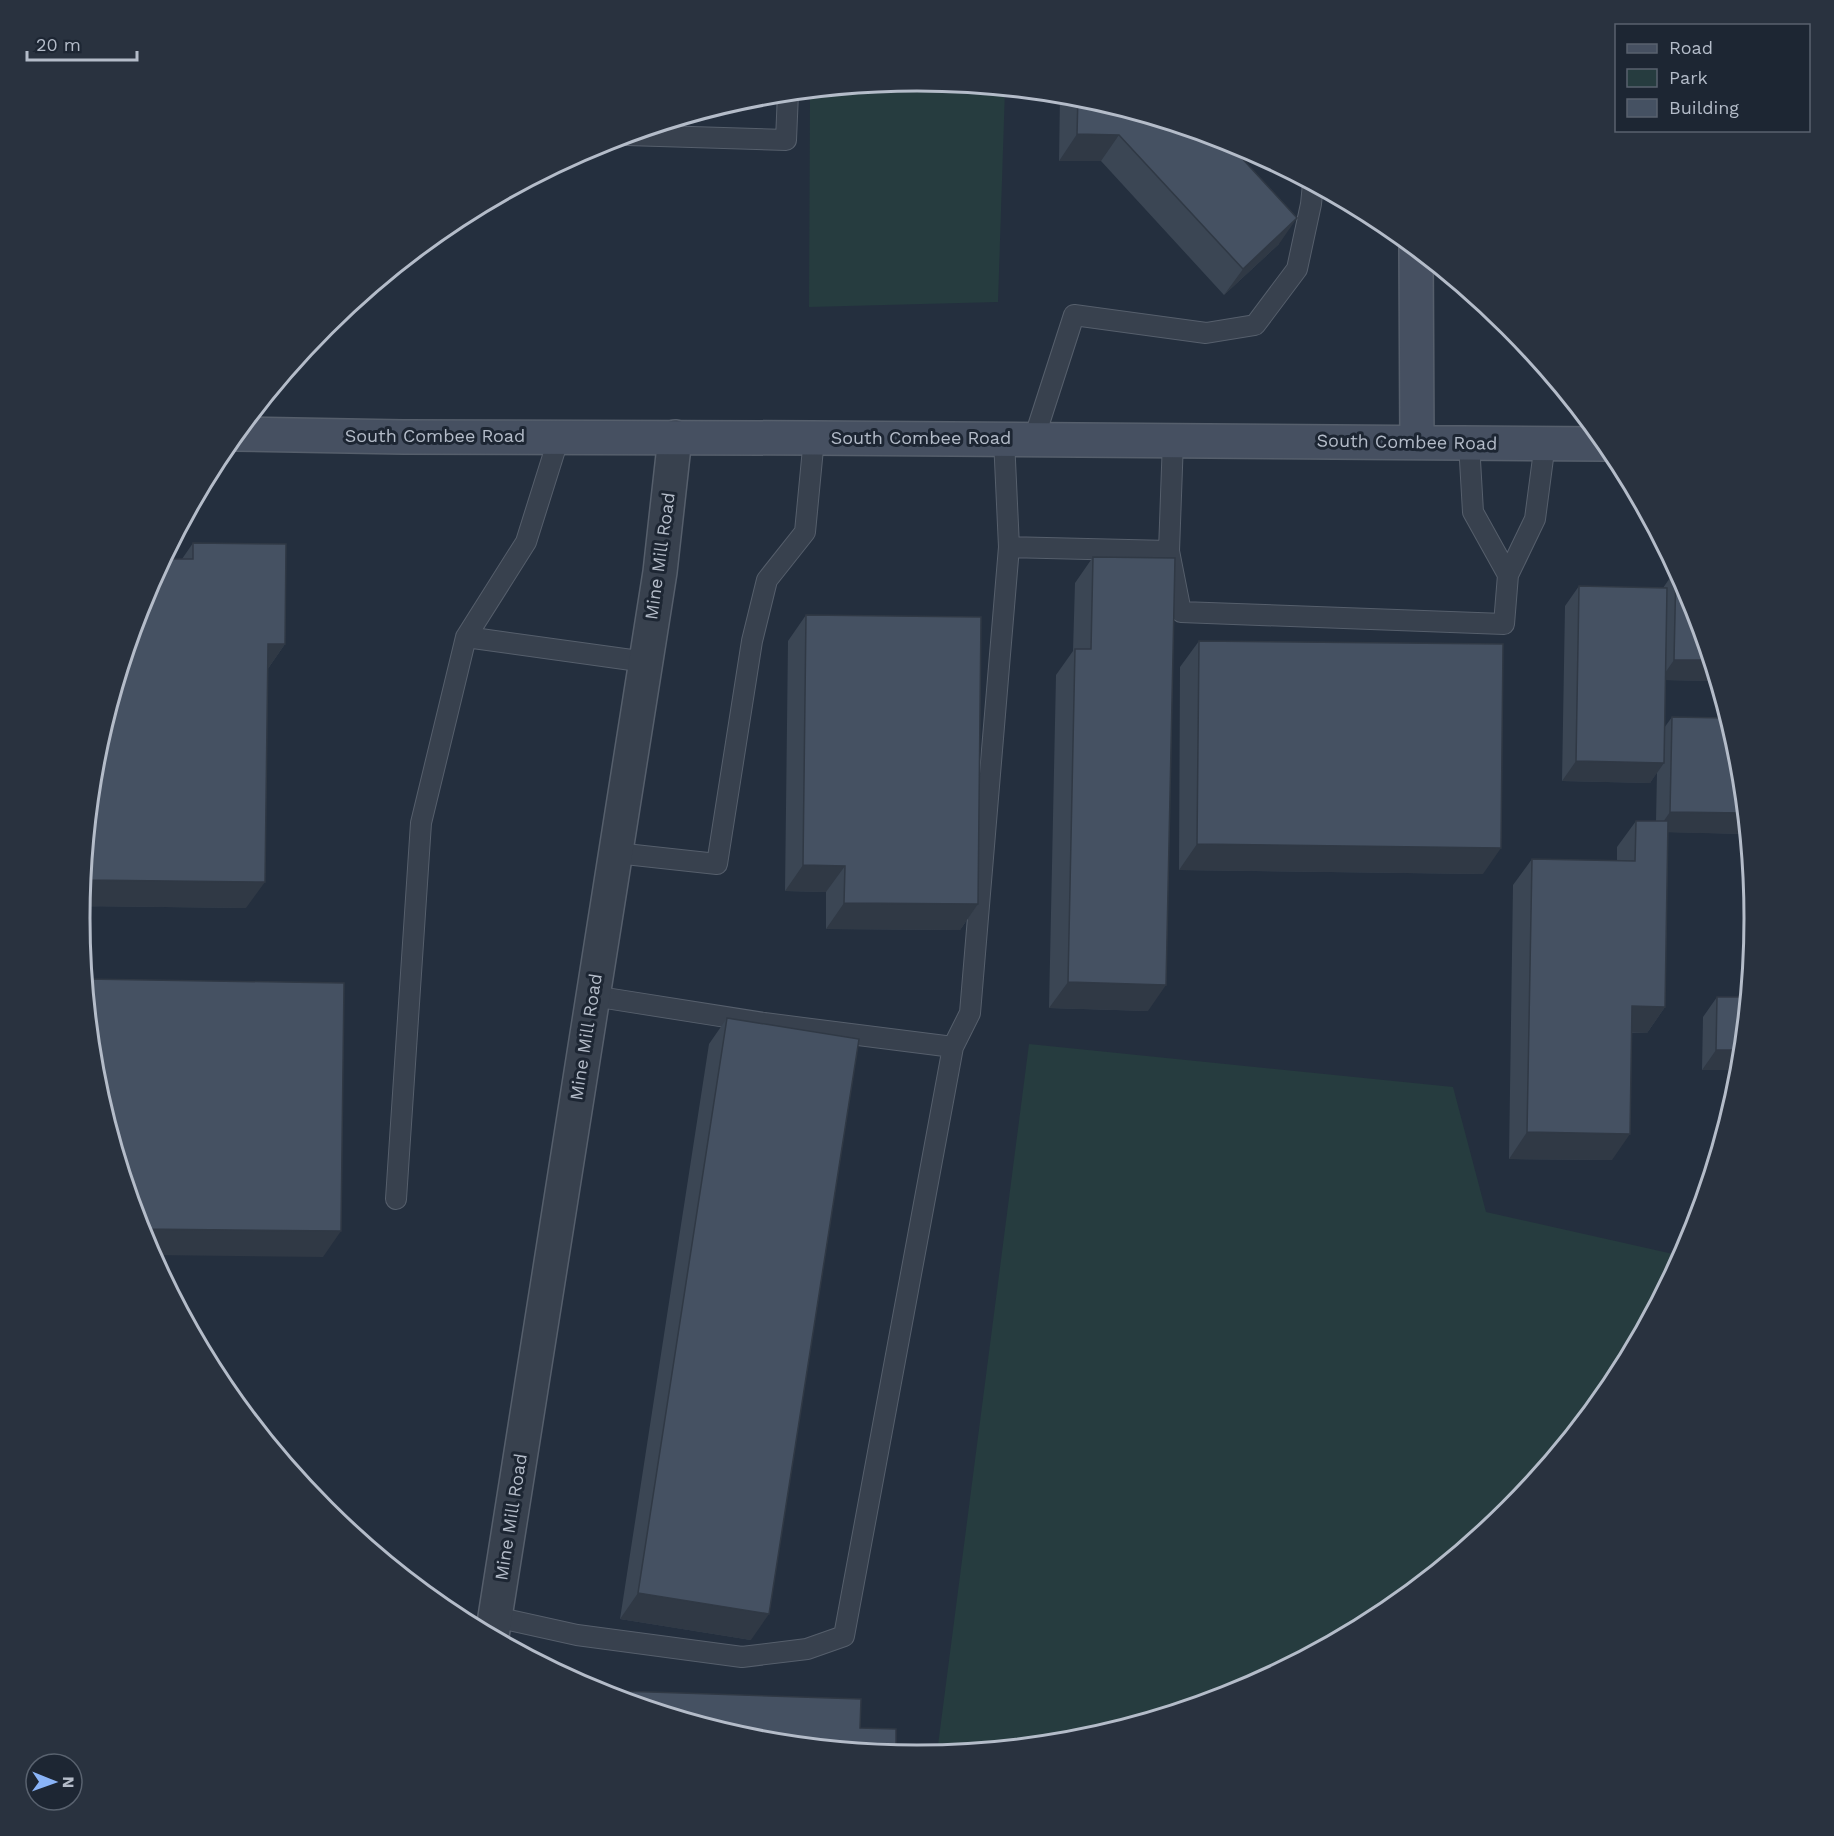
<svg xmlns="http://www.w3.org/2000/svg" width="1834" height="1836" viewBox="0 0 1834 1836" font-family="'Work Sans',sans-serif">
  <rect width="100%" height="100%" fill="#242f3e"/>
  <!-- green -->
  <path fill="#263c3f" d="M917 81 1005 89 998 302 809 307 810 91Z
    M1029 1044 1453 1087 1486 1212 1682 1256 1613 1384 1509 1510 1382 1615 1237 1692 1080 1739 937 1753Z"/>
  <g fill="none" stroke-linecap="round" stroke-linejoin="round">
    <!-- lane casing -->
    <g stroke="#565f6c" stroke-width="22">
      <path id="lane" d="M627 135 786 140 788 93
        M1004 439 1009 547 1169 551 1173 440
        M1034 439 1074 315 1206 333 1255 325 1297 269 1311 204 1313 184
        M1469 443 1473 512 1508 575 1535 519 1545 443
        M1169 551 1181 612 1504 624 1508 575
        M466 637 646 662
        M616 853 717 864 752 641 767 580 805 532 814 438
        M593 996 764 1023 953 1047
        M396 1199 421 823 466 637 526 542 559 437
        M495 1617 577 1635 742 1657 807 1649 844 1636 953 1047 970 1013 1009 547"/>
    </g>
    <!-- street casing -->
    <g stroke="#565f6c" stroke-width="36">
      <path id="street" d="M492 1636 660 572 675 437"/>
    </g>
    <!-- secondary casing -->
    <g stroke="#565f6c" stroke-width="36">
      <path id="secondary" d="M1416 249 1417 442
        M236 434 403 437 814 438 1606 444"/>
    </g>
    <!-- lane -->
    <use href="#lane" stroke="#38414e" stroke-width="20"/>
    <!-- street -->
    <use href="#street" stroke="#38414e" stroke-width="33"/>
    <!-- secondary -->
    <use href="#secondary" stroke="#465061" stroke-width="33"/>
  </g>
  <!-- wall -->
  <path fill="#3b4654" d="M1060 95 1081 97 1279 244 1224 295 1101 161H1059Z
    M193 543 285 644 267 670 246 908 81 906 80 918 96 754 182 559Z
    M1093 557 1148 1011 1049 1008 1056 675 1073 651 1075 583Z
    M1676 569 1691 598 1716 681 1665 680 1664 728 1672 717 1738 755 1746 834 1668 832 1665 1007 1647 1033H1632L1612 1160 1509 1159 1513 885 1532 859 1617 861V847L1636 821H1656L1657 772 1650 783 1562 781 1565 606 1579 586 1663 588Z
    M806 615 978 904 960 930 826 929V892L785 891 788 641Z
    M1199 641 1483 874 1179 870 1180 667Z
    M1717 997H1747L1739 1070H1702L1703 1017Z
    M727 1018 751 1640 620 1619 709 1044Z"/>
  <!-- shaded-wall -->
  <path fill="#303945" d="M1077 134 1119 135 1101 161H1059Z
    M1297 218 1279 244 1224 295 1243 269Z
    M268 644H285L267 670Z
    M1674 660H1710L1716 681 1660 680Z
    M1576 761 1664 763 1650 783 1562 781Z
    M1670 812 1744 813 1746 834 1656 832Z
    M1197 844 1501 848 1483 874 1179 870Z
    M803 865 845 866 826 892 785 891Z
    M83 880 265 882 246 908 81 906Z
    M844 903 978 904 960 930 826 929Z
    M1068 982 1166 985 1148 1011 1049 1008Z
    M1632 1006 1665 1007 1647 1033 1614 1032Z
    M1716 1050H1741L1739 1070H1702Z
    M1527 1132 1630 1134 1612 1160 1509 1159Z
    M140 1229 341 1231 323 1257 152 1255 143 1238Z
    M638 1593 769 1614 751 1640 620 1619Z"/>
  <!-- building -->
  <path fill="#455162" stroke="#303945" stroke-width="1.5" d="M1078 96 1226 141 1297 218 1243 269 1119 135 1077 134Z
    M193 543 286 544 285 644H268L265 882 83 880 96 754 143 597 164 559H193Z
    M1093 557 1175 558 1166 985 1068 982 1075 649H1091Z
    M1676 569 1691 598 1710 660H1674Z
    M1579 586 1667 588 1664 763 1576 761Z
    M806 615 981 617 978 904 844 903 845 866 803 865Z
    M1199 641 1503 644 1501 848 1197 844Z
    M1672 717 1727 718 1738 755 1744 813 1670 812Z
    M1636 821H1668L1665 1007 1632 1006 1630 1134 1527 1132 1532 859 1635 861Z
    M81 904V929L80 918Z
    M86 979 344 983 341 1231 140 1229 96 1081Z
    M1717 997H1747L1741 1050H1716Z
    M727 1018 859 1039 769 1614 638 1593Z
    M620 1691 861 1699 860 1728 896 1729V1753L753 1739 618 1698Z"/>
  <g text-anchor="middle" stroke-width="6" stroke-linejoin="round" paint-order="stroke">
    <!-- street labels -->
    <g font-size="18" fill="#b4bcc9" stroke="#1d2633">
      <text x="435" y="442">South Combee Road</text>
      <text x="921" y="444">South Combee Road</text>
      <text transform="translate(1407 442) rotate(1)" y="6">South Combee Road</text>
      <text transform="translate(660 556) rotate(-82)" y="6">Mine Mill Road</text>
      <text transform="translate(586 1037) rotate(-81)" y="6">Mine Mill Road</text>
      <text transform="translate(511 1517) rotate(-81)" y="6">Mine Mill Road</text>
    </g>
  </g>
  <!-- crop -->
  <path d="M0 0H1834V1836H0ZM90 918a827 827 0 1 1 1654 0a827 827 0 1 1-1654 0Z" fill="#29323f" fill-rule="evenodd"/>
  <path fill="none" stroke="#b4bcc9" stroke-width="3" d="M90 918a827 827 0 1 1 1654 0a827 827 0 1 1-1654 0Z"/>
  <!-- legend -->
  <rect x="1615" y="24" width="195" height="108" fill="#1d2633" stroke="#59626f" stroke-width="1.5"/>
  <rect x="1627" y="44" width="30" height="9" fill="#465061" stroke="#59626f" stroke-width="1.5"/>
  <text x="1669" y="54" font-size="18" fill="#b4bcc9">Road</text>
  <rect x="1627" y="69" width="30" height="18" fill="#263c3f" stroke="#59626f" stroke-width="1.5"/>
  <text x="1669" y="84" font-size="18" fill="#b4bcc9">Park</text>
  <rect x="1627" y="99" width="30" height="18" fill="#455162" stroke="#59626f" stroke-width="1.5"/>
  <text x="1669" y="114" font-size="18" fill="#b4bcc9">Building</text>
  <!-- north arrow -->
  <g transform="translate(54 1782) rotate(91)"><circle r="28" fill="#1d2633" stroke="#59626f" stroke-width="1.5"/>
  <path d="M0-4.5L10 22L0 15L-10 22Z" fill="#8ab4f8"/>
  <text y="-9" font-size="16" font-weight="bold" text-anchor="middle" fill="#b4bcc9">N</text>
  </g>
  <!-- scale -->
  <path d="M27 51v9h110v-9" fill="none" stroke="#b4bcc9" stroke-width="3"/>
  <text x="36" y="51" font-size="18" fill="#b4bcc9" stroke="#1d2633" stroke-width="4.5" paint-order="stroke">20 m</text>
</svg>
